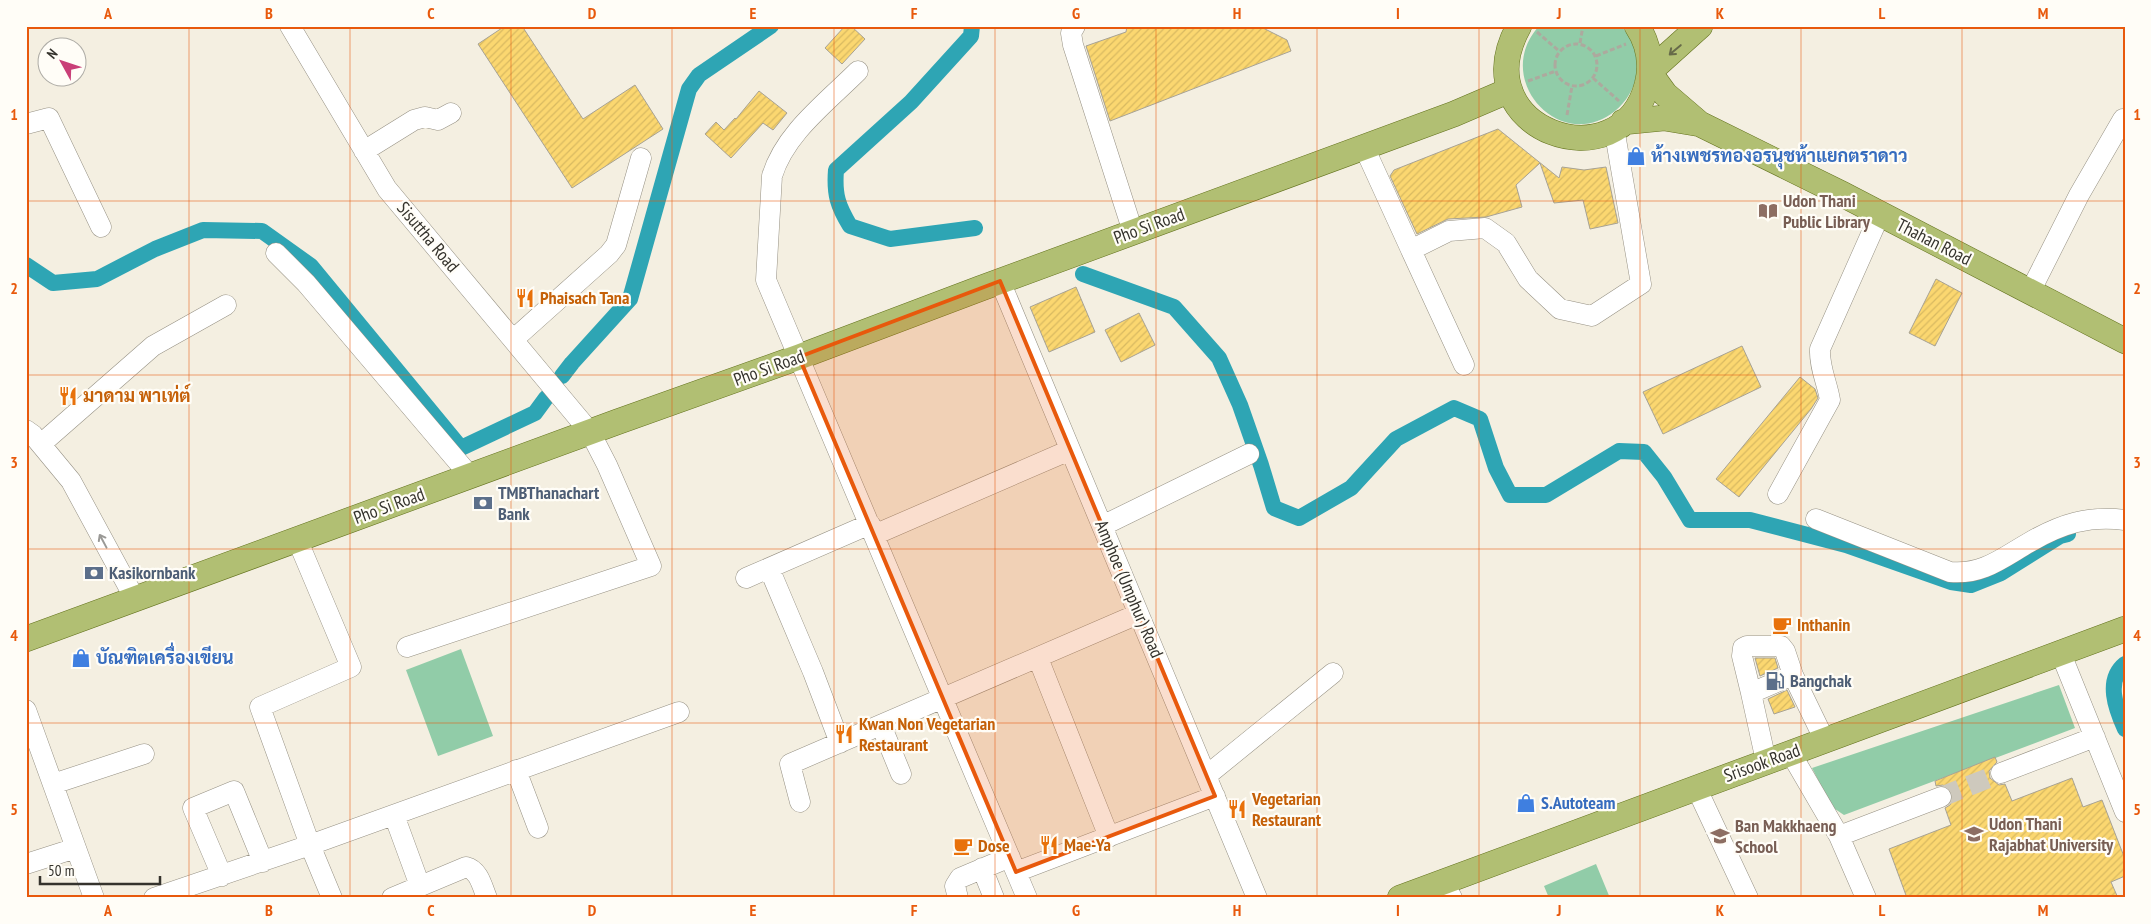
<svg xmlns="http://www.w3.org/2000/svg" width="2151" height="924" viewBox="0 0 2151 924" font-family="'PT Sans Narrow',Sarabun,sans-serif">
  <defs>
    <pattern id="building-hatch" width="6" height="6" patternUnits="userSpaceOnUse" patternTransform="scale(1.25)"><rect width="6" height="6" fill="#fbd770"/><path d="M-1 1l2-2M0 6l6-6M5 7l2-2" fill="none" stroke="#d8b961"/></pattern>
  </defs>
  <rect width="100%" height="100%" fill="#f4efe1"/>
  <!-- green -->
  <path fill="#91cca8" d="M1539 26H1621C1634 39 1639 58 1636 76 1634 89 1626 102 1615 111 1560 155 1491 79 1539 26Z
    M461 649 493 736 438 756 406 670Z
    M2059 685 2075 728 1844 815 1832 807 1812 768Z
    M1596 864 1610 898H1549L1544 886Z"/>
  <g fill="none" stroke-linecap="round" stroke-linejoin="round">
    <!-- canal -->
    <path stroke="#2ea5b4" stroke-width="16" d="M972 26 971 36 911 102 836 170C834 195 838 206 850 226L890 239 975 228
      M26 265 53 283 97 279 155 249 203 230 262 231 311 266 461 448 535 413 546 398
      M1083 274 1174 307 1219 358 1240 405 1261 465 1274 508 1299 518 1351 488 1396 439 1454 408 1480 419 1496 468 1510 495H1546L1619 451 1644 452 1664 477 1690 520H1750L1846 545 1951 582 1971 585 2001 573 2060 536 2068 534
      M562 376 572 363 630 299 689 89 699 75 771 26
      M2125 664C2105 680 2116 709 2125 729"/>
  </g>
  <!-- building -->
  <path fill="url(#building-hatch)" stroke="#a7a294" d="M505 26H522L583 119 635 85 663 129 572 188 478 44Z
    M845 26H851L865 39 842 64 825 48Z
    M1127 26H1259L1287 40 1291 51 1110 121 1086 46 1126 32Z
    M759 91 787 113 773 130 763 123 731 158 705 134 716 122 724 130 735 118 736 119Z
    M1498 129 1559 178 1562 167 1584 170 1606 167 1618 223 1590 229 1583 200 1554 203 1540 163 1516 185 1522 207 1486 217 1448 219 1417 234 1390 176 1394 170Z
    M1936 279 1962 293 1935 346 1909 333Z
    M1076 287 1095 332 1049 352 1030 307Z
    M1139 313 1155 345 1121 362 1105 330Z
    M1742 346 1761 387 1663 434 1643 392Z
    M1800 377 1815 389 1818 398 1811 409 1739 497 1716 479Z
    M1755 658H1775L1778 668 1760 676Z
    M1787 690 1795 707 1774 714 1768 699Z
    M1995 757 1997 762 1989 771 1990 778 1999 785 2005 784 2012 801 2072 778 2083 807 2102 800 2125 859V876L2111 882 2118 898H1907L1889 849 1951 825 1945 808 1950 805 1953 799 1952 792 1943 785 1936 786 1935 781Z"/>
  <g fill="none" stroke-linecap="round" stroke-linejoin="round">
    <!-- minor-tunnel -->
    <path stroke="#cec9bd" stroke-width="20" stroke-dasharray="20 10" stroke-linecap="butt" d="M1941 797 2001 773"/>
    <!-- minor casing -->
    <g stroke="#969184" stroke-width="21">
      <path id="minor" d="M290 26 387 189 590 432 607 465 651 566 407 647
        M1075 26 1071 33 1073 45 1133 232
        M858 71C827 102 785 133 772 176L766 280 1027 898
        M26 124 49 118 101 227
        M1364 147 1411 250 1449 231 1485 228 1506 243 1528 279 1560 309 1592 316 1641 284 1614 128
        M364 151 414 120 425 117 438 120 451 113
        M1411 250 1464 365
        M276 253 306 283 470 476
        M1000 281 1257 898
        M2030 292 2079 195 2123 119
        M514 339 609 254 616 245 641 158
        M26 430 33 435 71 481 135 599
        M41 444 153 346 226 305
        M1778 494 1830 400C1827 382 1819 367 1820 349L1880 214
        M1816 519 1950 572C1983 575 2002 558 2030 542 2061 524 2089 515 2125 520
        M1102 526 1249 454
        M874 535 1070 450
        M297 539 351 667 260 707 310 845 332 898
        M769 568 813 672 840 743
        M746 578 870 524
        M2061 654 2125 812
        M1038 658 1109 837
        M1751 693 1742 656 1743 648 1747 646H1781L1785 651 1793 675
        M26 710 94 898
        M881 725 901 774
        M1790 752 1839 836 1866 898
        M1766 761 1751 693 1793 675 1824 739
        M516 770 538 828
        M2001 773 2095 737
        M1206 776 1333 673
        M53 784 144 754
        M1696 787 1748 898
        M800 802 790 764 1138 614
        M394 815 420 886
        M1839 836 1941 797
        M26 864 76 848
        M982 868 994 898
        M1016 872 1215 796
        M222 876 193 808 234 791 263 862
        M1443 882 1452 898
        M154 898 310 845 679 712
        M392 898 466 867C479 870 482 886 487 898
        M958 898 955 886 960 878 1010 857"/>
    </g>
    <!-- major casing -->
    <g stroke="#64731e" stroke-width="26">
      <path id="major" d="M1519 26C1461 130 1621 185 1647 85 1652 65 1649 44 1637 26
        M1700 26 1649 72 1665 94 1700 124 1842 194 2125 341
        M1623 122 1664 118 1700 124
        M26 639 617 422 799 357 979 289 1454 114 1510 90
        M1400 898 2125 629"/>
    </g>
    <!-- path -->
    <path stroke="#ada99e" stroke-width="3" stroke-dasharray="5 2.5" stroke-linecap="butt" d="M1537 32 1559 51
      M1580 43 1583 26
      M1555 65a21 21 0 1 1 42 0a21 21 0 1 1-42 0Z
      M1596 56 1626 44
      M1593 78 1619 101
      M1528 81 1556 71
      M1567 115 1572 86"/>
    <!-- minor -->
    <use href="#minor" stroke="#fff" stroke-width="20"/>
    <!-- major -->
    <use href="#major" stroke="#b1bf73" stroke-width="25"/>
  </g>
  <!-- one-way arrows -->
  <defs><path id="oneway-shaft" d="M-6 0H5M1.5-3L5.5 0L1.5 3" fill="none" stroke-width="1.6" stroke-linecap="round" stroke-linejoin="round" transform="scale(1.25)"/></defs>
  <use stroke="#676b49" href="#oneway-shaft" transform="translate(1675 50) rotate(140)"/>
  <use stroke="#9a9996" href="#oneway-shaft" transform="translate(103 541) rotate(-118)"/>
  <!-- marked area -->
  <path fill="#e8590c" fill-opacity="0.2" stroke="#e8590c" stroke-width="4" stroke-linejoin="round" d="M1000 281 1215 796 1016 872 799 357Z"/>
  <!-- grid -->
  <path fill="none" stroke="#e8590c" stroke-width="1" stroke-opacity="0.55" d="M189 26V898M350 26V898M511 26V898M672 26V898M834 26V898M995 26V898M1156 26V898M1317 26V898M1479 26V898M1640 26V898M1801 26V898M1962 26V898M26 201H2125M26 375H2125M26 549H2125M26 723H2125"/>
  <!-- icons -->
  <defs>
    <g id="shop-bare" transform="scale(1.5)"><path d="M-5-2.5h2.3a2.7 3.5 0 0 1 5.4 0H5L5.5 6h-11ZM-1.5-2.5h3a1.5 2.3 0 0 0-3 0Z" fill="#3f7fe0" stroke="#fffdf7" stroke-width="2.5" paint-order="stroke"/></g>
    <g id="library-bare" transform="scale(1.5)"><path d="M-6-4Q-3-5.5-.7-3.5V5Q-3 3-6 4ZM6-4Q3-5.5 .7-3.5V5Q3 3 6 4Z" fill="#8d6e63" stroke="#fffdf7" stroke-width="2.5" paint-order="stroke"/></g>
    <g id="restaurant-bare" transform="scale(1.5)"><path d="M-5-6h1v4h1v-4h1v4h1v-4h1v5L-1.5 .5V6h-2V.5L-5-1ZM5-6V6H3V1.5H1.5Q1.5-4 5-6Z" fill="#e8710a" stroke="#fffdf7" stroke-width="2.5" paint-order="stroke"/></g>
    <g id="bank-bare" transform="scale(1.5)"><path d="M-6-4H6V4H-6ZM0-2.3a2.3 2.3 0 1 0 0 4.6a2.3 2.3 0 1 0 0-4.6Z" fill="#5c6f8a" stroke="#fffdf7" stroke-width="2.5" paint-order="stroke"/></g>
    <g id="cafe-bare" transform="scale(1.5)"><path d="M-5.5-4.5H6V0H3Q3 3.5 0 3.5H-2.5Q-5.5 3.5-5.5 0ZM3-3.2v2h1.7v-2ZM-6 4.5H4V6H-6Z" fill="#e8710a" stroke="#fffdf7" stroke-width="2.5" paint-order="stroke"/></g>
    <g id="fuel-bare" transform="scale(1.5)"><path d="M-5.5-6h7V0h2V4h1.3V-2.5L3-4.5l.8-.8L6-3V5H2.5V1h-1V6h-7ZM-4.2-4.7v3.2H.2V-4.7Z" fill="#5c6f8a" stroke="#fffdf7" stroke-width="2.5" paint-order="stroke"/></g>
    <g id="university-bare" transform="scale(1.5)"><path d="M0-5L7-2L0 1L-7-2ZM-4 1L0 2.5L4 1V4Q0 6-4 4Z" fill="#8d6e63" stroke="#fffdf7" stroke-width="2.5" paint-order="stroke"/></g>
    <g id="school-bare" transform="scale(1.5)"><path d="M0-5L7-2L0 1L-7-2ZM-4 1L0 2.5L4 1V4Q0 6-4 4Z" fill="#8d6e63" stroke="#fffdf7" stroke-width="2.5" paint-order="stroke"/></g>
  </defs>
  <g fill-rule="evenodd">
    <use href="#shop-bare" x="1636" y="156"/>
    <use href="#library-bare" x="1768" y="211"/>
    <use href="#restaurant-bare" x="525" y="298"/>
    <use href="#restaurant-bare" x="68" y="396"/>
    <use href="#bank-bare" x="483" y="503"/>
    <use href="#bank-bare" x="94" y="573"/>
    <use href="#cafe-bare" x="1782" y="625"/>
    <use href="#shop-bare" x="81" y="658"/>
    <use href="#fuel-bare" x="1775" y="681"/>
    <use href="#restaurant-bare" x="844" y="734"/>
    <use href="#shop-bare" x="1526" y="803"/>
    <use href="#restaurant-bare" x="1237" y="809"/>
    <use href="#university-bare" x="1974" y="834"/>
    <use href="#school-bare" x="1720" y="836"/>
    <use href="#restaurant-bare" x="1049" y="845"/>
    <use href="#cafe-bare" x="963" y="846"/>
  </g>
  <g text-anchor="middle" stroke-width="4.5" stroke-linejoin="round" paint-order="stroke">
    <!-- shop labels -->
    <g font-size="18" font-weight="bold" fill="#366cbe" stroke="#fffdf7" text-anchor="start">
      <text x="1651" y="162">ห้างเพชรทองอรนุชห้าแยกตราดาว</text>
      <text x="96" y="664">บัณฑิตเครื่องเขียน</text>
      <text x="1541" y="809">S.Autoteam</text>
    </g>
    <!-- education labels -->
    <g font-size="18" font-weight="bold" fill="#785e54" stroke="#fffdf7" text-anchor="start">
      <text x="1783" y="207">Udon Thani<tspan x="1783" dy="21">Public Library</tspan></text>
      <text x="1989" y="830">Udon Thani<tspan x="1989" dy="21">Rajabhat University</tspan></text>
      <text x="1735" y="832">Ban Makkhaeng<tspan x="1735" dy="21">School</tspan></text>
    </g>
    <!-- street labels -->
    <g font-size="18" fill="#35332d" stroke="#fffdf7">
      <text transform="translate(1149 226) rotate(-20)" y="6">Pho Si Road</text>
      <text transform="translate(428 237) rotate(50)" y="6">Sisuttha Road</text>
      <text transform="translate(1934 242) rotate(27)" y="6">Thahan Road</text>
      <text transform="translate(769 368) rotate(-20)" y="6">Pho Si Road</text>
      <text transform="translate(389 506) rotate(-20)" y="6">Pho Si Road</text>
      <text transform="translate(1129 589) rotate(67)" y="6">Amphoe (Umphur) Road</text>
      <text transform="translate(1762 763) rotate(-20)" y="6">Srisook Road</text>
    </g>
    <!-- food labels -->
    <g font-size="18" font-weight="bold" fill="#c56008" stroke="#fffdf7" text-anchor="start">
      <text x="540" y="304">Phaisach Tana</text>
      <text x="83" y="402">มาดาม พาเท่ต์</text>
      <text x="1797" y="631">Inthanin</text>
      <text x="859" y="730">Kwan Non Vegetarian<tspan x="859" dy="21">Restaurant</tspan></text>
      <text x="1252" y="805">Vegetarian<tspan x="1252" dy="21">Restaurant</tspan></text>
      <text x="1064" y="851">Mae-Ya</text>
      <text x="978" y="852">Dose</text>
    </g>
    <!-- service labels -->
    <g font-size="18" font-weight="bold" fill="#4e5e75" stroke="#fffdf7" text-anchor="start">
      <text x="498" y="499">TMBThanachart<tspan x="498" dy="21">Bank</tspan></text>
      <text x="109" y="579">Kasikornbank</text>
      <text x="1790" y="687">Bangchak</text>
    </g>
  </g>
  <!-- border -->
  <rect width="2151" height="924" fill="none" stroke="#fffdf7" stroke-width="55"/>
  <!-- north arrow -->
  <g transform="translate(62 62) rotate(310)"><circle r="24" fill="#fffdf7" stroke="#aeaca6"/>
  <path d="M0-4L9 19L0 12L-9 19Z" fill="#c93f78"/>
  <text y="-8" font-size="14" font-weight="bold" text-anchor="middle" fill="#35332d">N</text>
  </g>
  <!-- scale -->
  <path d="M40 876v8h120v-8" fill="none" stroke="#35332d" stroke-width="2.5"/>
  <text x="48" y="876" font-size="15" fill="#35332d" stroke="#fffdf7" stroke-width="4" paint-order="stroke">50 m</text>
  <rect x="28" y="28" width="2096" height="868" fill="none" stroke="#e8590c" stroke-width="2"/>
  <g font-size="16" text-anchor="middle" font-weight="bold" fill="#e8590c">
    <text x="108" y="19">A</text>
    <text x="269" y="19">B</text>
    <text x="431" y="19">C</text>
    <text x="592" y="19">D</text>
    <text x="753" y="19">E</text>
    <text x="914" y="19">F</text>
    <text x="1076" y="19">G</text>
    <text x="1237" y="19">H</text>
    <text x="1398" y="19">I</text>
    <text x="1559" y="19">J</text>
    <text x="1720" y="19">K</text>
    <text x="1882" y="19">L</text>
    <text x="2043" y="19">M</text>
    <text x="14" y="120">1</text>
    <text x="2137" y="120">1</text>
    <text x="14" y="294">2</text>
    <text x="2137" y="294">2</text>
    <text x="14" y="468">3</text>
    <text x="2137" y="468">3</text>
    <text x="14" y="641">4</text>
    <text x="2137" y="641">4</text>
    <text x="14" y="815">5</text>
    <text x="2137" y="815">5</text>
    <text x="108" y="916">A</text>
    <text x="269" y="916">B</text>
    <text x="431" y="916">C</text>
    <text x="592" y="916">D</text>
    <text x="753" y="916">E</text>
    <text x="914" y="916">F</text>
    <text x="1076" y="916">G</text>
    <text x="1237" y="916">H</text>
    <text x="1398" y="916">I</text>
    <text x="1559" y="916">J</text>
    <text x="1720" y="916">K</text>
    <text x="1882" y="916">L</text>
    <text x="2043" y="916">M</text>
  </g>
</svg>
